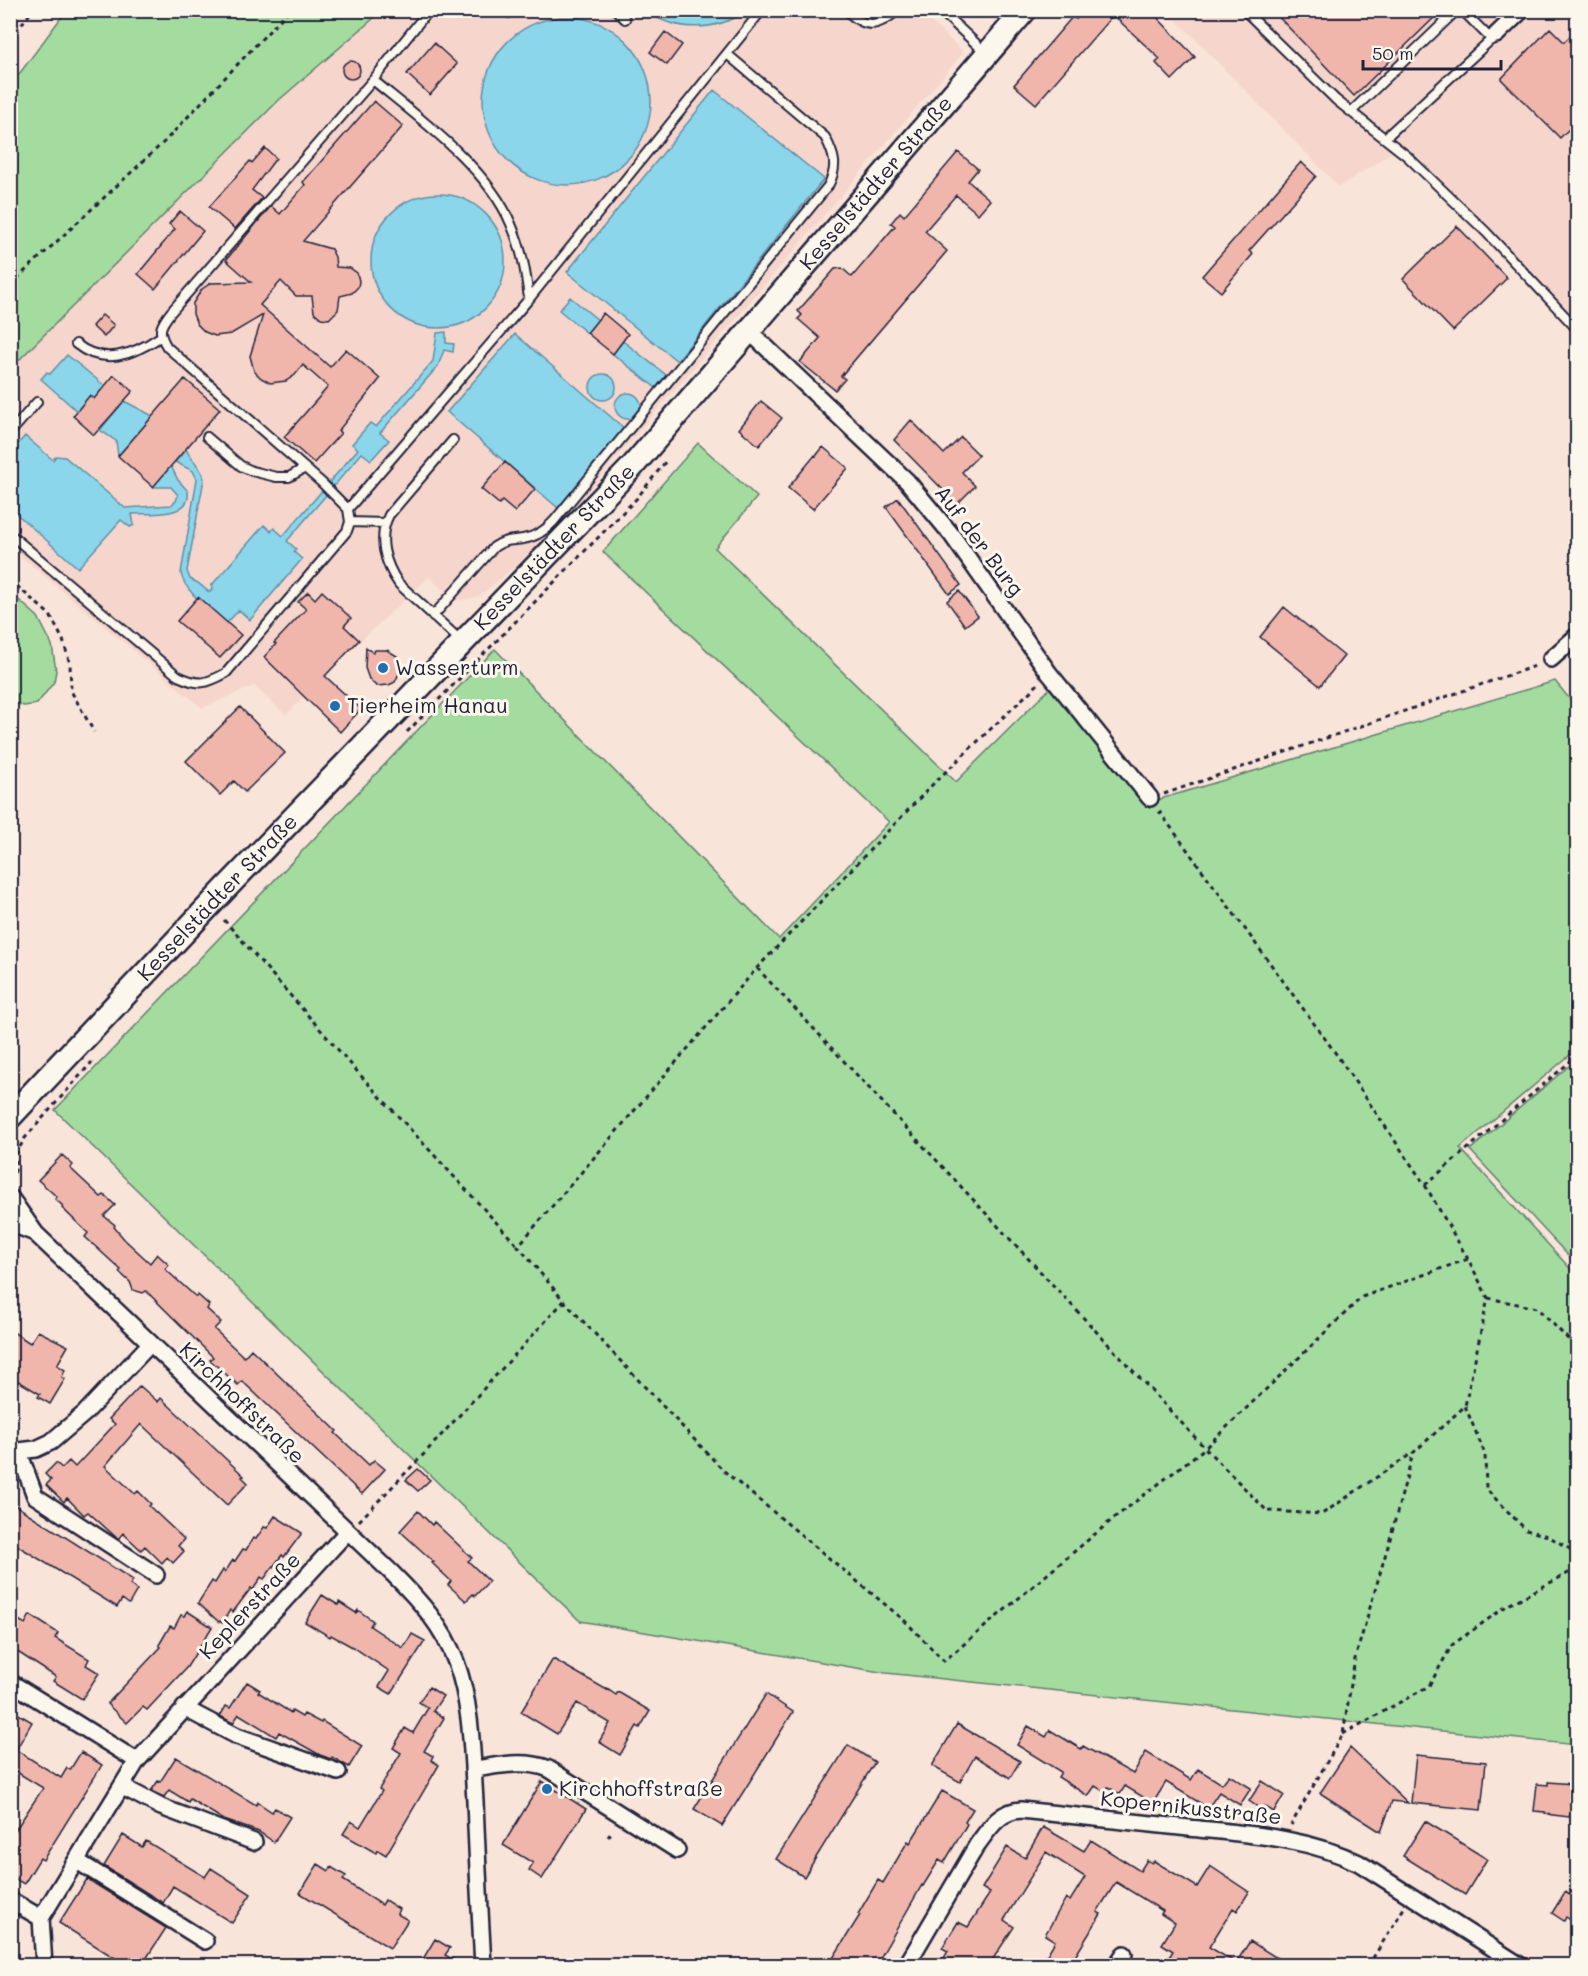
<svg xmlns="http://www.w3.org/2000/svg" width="1588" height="1976" viewBox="0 0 1588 1976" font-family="Mali,sans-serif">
  <rect width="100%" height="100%" fill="#f8e4d9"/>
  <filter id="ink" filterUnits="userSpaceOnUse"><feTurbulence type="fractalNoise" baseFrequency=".0167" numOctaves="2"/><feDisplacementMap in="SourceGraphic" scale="12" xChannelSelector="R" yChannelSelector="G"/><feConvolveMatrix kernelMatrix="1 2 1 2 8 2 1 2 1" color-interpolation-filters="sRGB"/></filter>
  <g filter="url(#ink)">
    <!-- built -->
    <path fill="#f6d6cc" d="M382 11H919L964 52 566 517 515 567 478 597 455 601 429 577 342 658 286 715 254 686 202 708 11 548V369L279 100Z
      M1168 11H1577V333L1394 151 1339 187Z"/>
    <!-- green -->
    <path fill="#a4dca0" stroke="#637f6e" stroke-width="1.5" d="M66 11H382L279 100 11 368V85Z
      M698 443 757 497 715 548 956 782 1056 682 1154 801 1555 681 1577 708V1049L1460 1148 1577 1276V1745L886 1673 580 1621 55 1110 495 649 779 939 889 822 603 552Z
      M11 593 38 617 52 645 56 671 54 682 37 704 24 706 11 702Z
      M1577 1059V1265L1470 1150Z"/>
    <!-- water -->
    <path fill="#8bd6eb" stroke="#618ea5" stroke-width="1.5" d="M645 11H747C715 32 677 32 645 11Z
      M483 101a84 84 0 1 1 168 0a84 84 0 1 1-168 0Z
      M714 90 824 179 677 361 567 272Z
      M371 261a67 67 0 1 1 134 0a67 67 0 1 1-134 0Z
      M570 297 598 320 587 333 559 310Z
      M446 332V343L454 344 453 352 444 350 438 366 380 433 389 440 371 460 362 453 287 541 296 549 294 552 302 559 250 620 239 610 227 623C212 610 184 593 181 573L197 479 193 471 175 462 186 449C191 460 202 467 204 479L187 571 190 579 198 583 209 592 213 588 211 586 264 525 271 531 274 528 283 536 358 449 352 444 370 423 376 427 433 361 437 333Z
      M515 334 625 429 558 508 447 412Z
      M623 341 666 375 656 388 613 354Z
      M67 355 105 386 94 399 90 396 77 411 41 379 47 372 50 374Z
      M590 387a13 13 0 1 1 26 0a13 13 0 1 1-26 0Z
      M615 406a13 13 0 1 1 26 0a13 13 0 1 1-26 0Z
      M124 401 153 416 118 456 116 441 100 430Z
      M25 436 53 460 56 456 65 457 125 508 171 505 176 501 178 495 171 487H153L171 466 178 480 188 491C192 518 150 513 132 514L134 525 130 527 121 520 78 568 11 509V452Z"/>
    <!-- building -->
    <path fill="#f0b6ac" stroke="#22223b" stroke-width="1.5" d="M1083 10H1150L1195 57 1172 80 1156 63 1160 59 1113 15 1036 104 1014 85 1073 16 1076 19Z
      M1272 10H1442L1354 96Z
      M1550 28 1564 42 1578 28V120L1560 138 1501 79Z
      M665 32 682 45 667 65 650 52Z
      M434 43 457 64 430 95 407 74Z
      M342 70a9 9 0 1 1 18 0a9 9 0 1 1-18 0Z
      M374 101 403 126 303 241 331 249 335 257 336 267 350 268 357 273 359 281 358 287 352 293 340 296 338 310 329 319 321 318 314 312 312 296H296L281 281 260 305 330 367 346 349 380 379 338 431 341 433 314 463 284 437 328 387 303 365 295 375 286 381 270 383 261 378 254 371 250 356 263 315 231 334 215 336 205 332 197 324 193 314V303L202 289 211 283 251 282 226 260 271 206 280 214 305 185 303 182Z
      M265 148 276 158 252 190 262 198 235 229 209 207 250 161 252 163Z
      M958 152 978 169 968 181 990 200 978 214 956 195 925 231 947 251 841 376 845 379 835 390 800 362 820 338 798 319 802 315 798 311 835 269 842 268 852 277 895 226 891 223 900 212 904 216Z
      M1301 162 1316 176 1249 251 1253 254 1221 292 1202 276Z
      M180 211 203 231 155 289 138 274 175 229 169 224Z
      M1457 226 1507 278 1453 331 1403 279Z
      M603 313 628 334 613 354 587 333Z
      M102 315 114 325 104 337 92 326Z
      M114 375 133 391 94 435 73 416 90 395 94 399Z
      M185 379 220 409 153 487 118 456Z
      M761 401 782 418 759 446 739 429Z
      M911 420 944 454 961 437 979 455 962 472 975 486 957 504 894 440Z
      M823 447 848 468 813 509 788 488 815 455 816 456Z
      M505 462 535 489 515 512 502 501 499 504 481 489Z
      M898 498 961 585 949 594 886 507Z
      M322 591 351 618 344 626 359 640 325 676 361 709 340 732 264 657 276 644 274 643 306 609 298 602 308 592 315 599Z
      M959 591 978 616 965 626 947 601Z
      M198 597 241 635 220 658 177 621Z
      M1284 607 1344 656 1320 686 1260 637Z
      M366 647 373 653 375 650H387L397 656 401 669 395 682 389 685 376 686 369 679 365 668Z
      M240 707 285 753 245 792 234 781 220 795 186 761Z
      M62 1155 73 1165 70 1168 101 1197 104 1195 115 1205 104 1216 115 1225 114 1227 125 1240 150 1263 157 1254 169 1265 165 1269 196 1297 198 1295 209 1305 207 1309 221 1322 214 1329 244 1357 251 1349 337 1431 335 1433 369 1465 374 1460 385 1469 362 1494 242 1381 238 1385 210 1360 213 1357 146 1291 143 1293 133 1290 130 1282 119 1272 121 1270 85 1237 88 1233 62 1208 63 1206 55 1199 57 1197 38 1180Z
      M10 1330 30 1343 38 1331 68 1346 57 1365 65 1370 62 1377 65 1379 50 1404 38 1397 40 1394 10 1376Z
      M140 1386 158 1402 161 1398 244 1476 242 1477 248 1483 227 1505 141 1424 105 1466 135 1494 138 1491 151 1504 149 1506 184 1539 178 1546 184 1551 173 1563 167 1557 162 1563 145 1546 141 1550 123 1533 118 1539 88 1512 84 1515 67 1498 64 1502 46 1485 51 1480 45 1474 56 1463 62 1468 69 1461 75 1467 115 1424 109 1419Z
      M418 1469 430 1480 418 1491 406 1480Z
      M10 1502 133 1580 130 1585 137 1590 129 1604 122 1599 117 1607 10 1541Z
      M418 1511 432 1525 434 1522 448 1535 472 1558 468 1561 489 1581 475 1596 473 1594 466 1601 448 1585 451 1581 432 1563 434 1562 400 1531Z
      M275 1516 302 1533 284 1557 282 1555 264 1579 261 1577 253 1590 251 1588 233 1612 230 1610 222 1623 220 1621 219 1622 198 1603 212 1581 215 1583 223 1570 225 1572 233 1560 235 1561 243 1549 246 1550 253 1538 256 1539 264 1527 267 1528Z
      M322 1595 338 1605 339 1602 356 1613 358 1610 373 1621 370 1626 403 1648 412 1634 425 1641 391 1694 379 1687 389 1671 356 1649 331 1635 330 1637 305 1622Z
      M187 1611 212 1627 187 1667 147 1710 143 1707 127 1723 107 1704 161 1647 159 1645 170 1626 174 1628 181 1615 184 1616Z
      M30 1615 58 1633 55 1638 89 1659 86 1665 99 1673 82 1699 53 1681 56 1677 10 1647V1629L17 1619 25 1624Z
      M553 1659 607 1690V1689L616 1695 618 1692 650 1711 640 1728 637 1726 620 1755 599 1742 610 1723 577 1703 557 1734 521 1712Z
      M247 1682 260 1690 258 1692 291 1713 292 1711 302 1717 304 1714 321 1723 322 1721 362 1746 349 1767 332 1757 331 1759 320 1755 279 1732 276 1737 239 1714 233 1723 220 1716 226 1706 230 1708Z
      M429 1687 443 1696 433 1711 444 1718 424 1751 433 1756 431 1760 439 1765 386 1855 378 1850 376 1853 343 1834 351 1821 360 1827 382 1791 379 1789 401 1753 393 1748 405 1728 413 1733 428 1708 419 1702Z
      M766 1694 793 1712 722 1826 694 1809Z
      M10 1709 32 1722 16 1750 61 1778 67 1768 70 1770 81 1752 102 1765 43 1860 40 1858 24 1884 10 1876V1838L43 1788 10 1768Z
      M957 1724 1020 1761 1010 1778 975 1756 960 1782 932 1766Z
      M1028 1726 1046 1737 1050 1730 1081 1749 1083 1746 1133 1774 1146 1752 1191 1780 1198 1769 1222 1784 1229 1775 1251 1788 1240 1805 1219 1792 1208 1808 1166 1782 1153 1803 1125 1786 1120 1794 1108 1787 1105 1792 1095 1786 1088 1796 1058 1777 1061 1772 1017 1745Z
      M848 1745 875 1762 804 1877 776 1859Z
      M1350 1748 1408 1803 1392 1801 1381 1832 1320 1793Z
      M1416 1755 1486 1762 1481 1810 1411 1803Z
      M176 1757 256 1805 257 1802 272 1812 275 1808 290 1817 274 1842 259 1832 224 1820 190 1799 188 1802 169 1790 164 1797 151 1791 158 1781 160 1782Z
      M542 1781 586 1809 542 1879 529 1870 533 1863 503 1845Z
      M1262 1781 1284 1795 1274 1812 1264 1806 1262 1810 1249 1801Z
      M1548 1782 1573 1784 1572 1788 1578 1789V1815H1570L1569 1817 1545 1814V1812L1534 1811 1537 1784 1548 1785Z
      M942 1791 973 1809 965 1822 967 1824 944 1863 939 1860 923 1886 922 1885 876 1965H844L833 1958 860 1915 858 1914 878 1880 883 1883 908 1841 910 1843Z
      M1425 1821 1487 1859 1465 1895 1403 1856Z
      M1043 1827 1084 1851 1091 1840 1140 1871 1147 1860 1152 1863 1154 1861 1197 1887 1210 1866 1249 1892 1237 1911 1233 1908 1209 1947 1236 1963 1250 1941 1288 1965H1164L1173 1951 1162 1944 1175 1923 1161 1914 1163 1911 1116 1882 1097 1912 1101 1914 1070 1965H1041L1055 1941 1045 1935 1066 1898 1070 1901 1085 1877 1046 1852 1004 1920 1014 1927 989 1965H940L948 1951 942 1948 958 1922 968 1927 990 1893 982 1888 1007 1847 1025 1858Z
      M123 1835 142 1847 146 1841 205 1877 211 1868 251 1894 232 1923 173 1886 163 1903 104 1866Z
      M318 1864 329 1871 331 1867 346 1876 343 1880 382 1905 385 1900 399 1909 397 1914 408 1920 390 1948 300 1893Z
      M87 1879 166 1928 142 1965H126L59 1923Z
      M1565 1892 1578 1900V1925L1566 1917 1564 1921 1552 1913Z
      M435 1939 450 1948 445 1955 463 1965H433L423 1959Z"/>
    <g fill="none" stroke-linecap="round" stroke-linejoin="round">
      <!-- lane casing -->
      <g stroke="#22223b" stroke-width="12">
        <path id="lane" d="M616 10 625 19
          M846 10C866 30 878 27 898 10
          M940 10 986 53
          M1244 10 1336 100 1407 156 1486 232 1578 330
          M1462 10 1492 40
          M509 13 511 10
          M373 80C419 118 488 168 511 224 522 249 526 273 529 299
          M1352 111 1457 10
          M1385 138 1496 35
          M76 344C103 366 133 355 160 337
          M10 433 37 402
          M207 437 241 466 252 471 276 477H289L305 468
          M453 440 389 515C377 538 385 564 399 584L462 642
          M348 509 322 483 167 347C157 331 160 326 171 312L373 80 429 10
          M350 522 385 523
          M10 534 178 676C199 686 206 684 226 673L347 531 350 522 348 509 529 299 762 10
          M433 616 494 547C506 539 510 541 523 539 535 537 546 530 554 521L828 186C838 167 835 156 825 137L727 54"/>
      </g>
      <!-- street casing -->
      <g stroke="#22223b" stroke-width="20">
        <path id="street" d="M1496 35 1522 10
          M750 332 907 481 951 534 1049 673 1150 798
          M1551 659 1578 635
          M10 1197 36 1234 393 1574C419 1600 443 1626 456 1662 472 1705 472 1756 475 1801 477 1856 480 1911 483 1966
          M10 1223 35 1233
          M10 1452 36 1449 51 1442 85 1413 150 1344
          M19 1452 35 1496 156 1575
          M10 1682 137 1761
          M184 1708 237 1736 338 1772
          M473 1769C498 1766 524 1759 549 1769L677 1850
          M123 1787 161 1807 254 1842
          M77 1861 205 1941
          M10 1900 41 1918
          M44 1966 41 1918 137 1761 347 1532
          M906 1966 977 1845C989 1829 999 1811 1021 1810 1077 1816 1133 1822 1189 1828 1247 1834 1306 1837 1359 1863L1521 1966
          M1116 1966 1124 1954"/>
      </g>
      <!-- secondary casing -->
      <g stroke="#22223b" stroke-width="27">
        <g id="secondary">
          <path id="s1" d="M10 1117 225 889 631 468 1025 10"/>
        </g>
      </g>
      <!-- path -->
      <path stroke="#22223b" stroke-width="3" stroke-dasharray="4.5 4.5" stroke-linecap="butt" d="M10 38 33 10
        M10 285 164 142 289 10
        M10 580 50 615 63 640 70 664 71 691 94 732
        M1038 684 935 782 757 968 518 1246 564 1301 724 1471 905 1621 944 1661 1113 1519 1205 1448 1362 1297 1468 1259
        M407 732 637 498 666 461
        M1164 794 1538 665
        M1159 811 1334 1051 1425 1185 1468 1259 1488 1298 1465 1406 1413 1453 1390 1539 1355 1659 1343 1734 1291 1825
        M224 920 363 1078 518 1246
        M757 968 1205 1448 1267 1511 1322 1514 1411 1454
        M10 1181 15 1171 17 1152 25 1138 92 1062
        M1425 1185 1578 1055
        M1488 1298 1537 1308 1578 1349
        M1465 1406 1485 1454 1486 1489 1526 1530 1548 1536 1570 1549 1578 1552
        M359 1521 424 1454 564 1301
        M1343 1734 1429 1686 1452 1645 1508 1605 1578 1568
        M608 1837 613 1830
        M1368 1966 1404 1908"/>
      <!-- lane -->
      <use href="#lane" stroke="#fbf7ec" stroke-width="8"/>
      <!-- street -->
      <use href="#street" stroke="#fbf7ec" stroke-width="15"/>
      <!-- secondary -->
      <use href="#secondary" stroke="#fbf7ec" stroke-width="22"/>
    </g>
  </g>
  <!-- markers -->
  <g fill="#1f6fb2" stroke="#fbf7ec" stroke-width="2">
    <circle cx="383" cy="668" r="6"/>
    <circle cx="335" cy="706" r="6"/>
    <circle cx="547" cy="1789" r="6"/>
  </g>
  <g text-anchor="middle" stroke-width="6" stroke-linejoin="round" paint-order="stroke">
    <!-- street labels -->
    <g font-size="21" fill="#22223b" stroke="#fbf7ec">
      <text dy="7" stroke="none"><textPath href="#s1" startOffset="1274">Kesselstädter Straße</textPath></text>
      <text transform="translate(979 541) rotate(53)" y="7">Auf der Burg</text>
      <text dy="7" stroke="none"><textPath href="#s1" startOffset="788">Kesselstädter Straße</textPath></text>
      <text dy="7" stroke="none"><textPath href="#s1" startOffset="302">Kesselstädter Straße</textPath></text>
      <text transform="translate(242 1403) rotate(44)" y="7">Kirchhoffstraße</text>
      <text transform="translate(250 1606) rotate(-47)" y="7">Keplerstraße</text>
      <text transform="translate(1191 1808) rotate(6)" y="7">Kopernikusstraße</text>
    </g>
    <!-- poi labels -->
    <g font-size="21" fill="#22223b" stroke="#fbf7ec" text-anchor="start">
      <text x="395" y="675">Wasserturm</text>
      <text x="347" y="713">Tierheim Hanau</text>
      <text x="559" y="1796">Kirchhoffstraße</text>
    </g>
  </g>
  <!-- margin -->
  <rect width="1588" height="1976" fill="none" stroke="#fbf7ec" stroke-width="36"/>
  <rect x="18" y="18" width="1552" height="1940" fill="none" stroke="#22223b" stroke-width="2" filter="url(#ink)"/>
  <!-- scale -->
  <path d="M1363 60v9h138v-9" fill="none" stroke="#22223b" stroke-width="3"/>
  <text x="1372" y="60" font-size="18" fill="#22223b" stroke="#fbf7ec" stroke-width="4.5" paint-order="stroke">50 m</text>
</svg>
